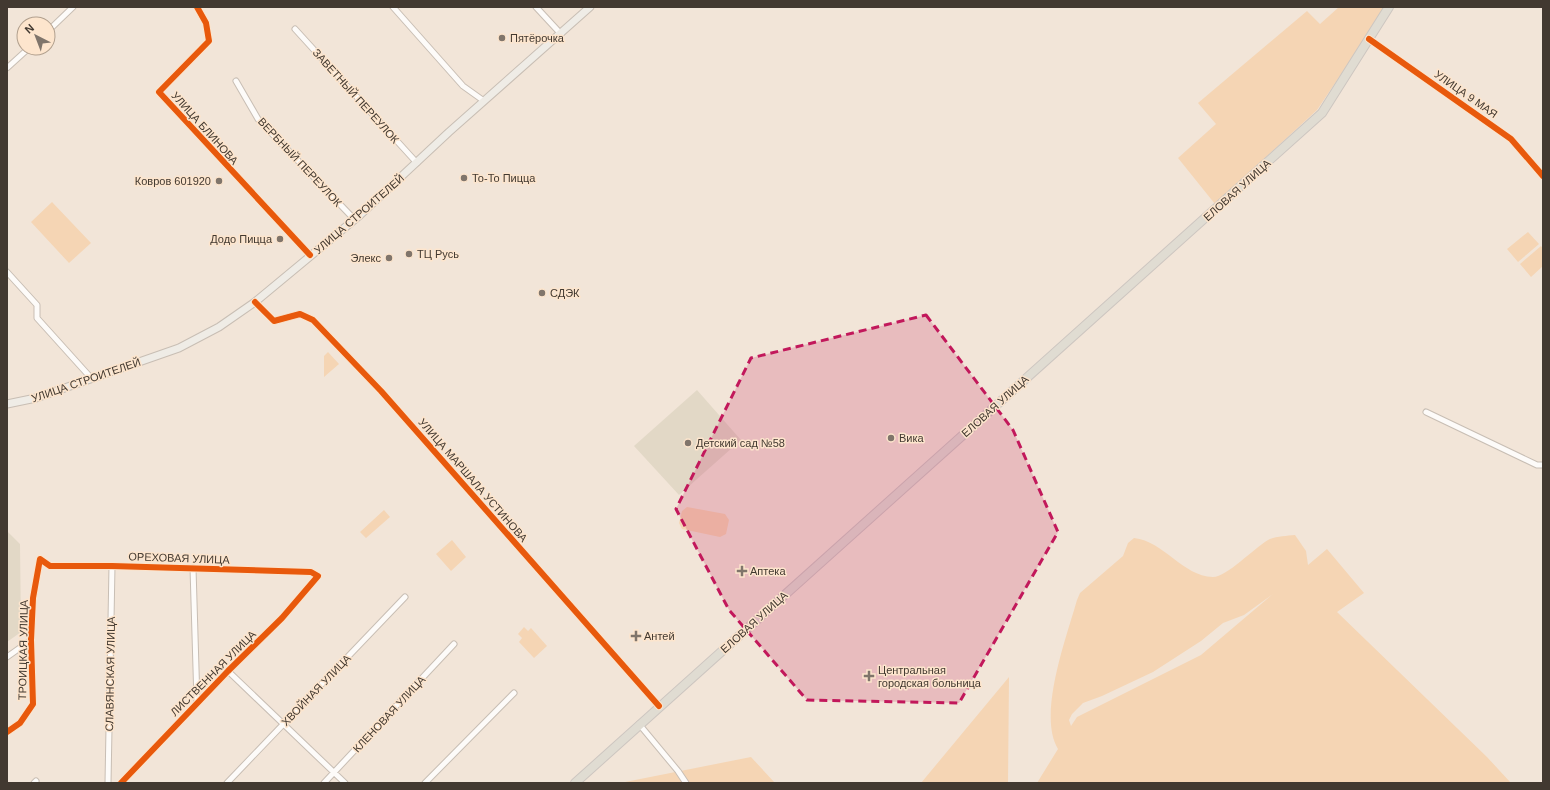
<svg xmlns="http://www.w3.org/2000/svg" width="1550" height="790" viewBox="0 0 1550 790" font-family="Helvetica,sans-serif">
  <rect width="100%" height="100%" fill="#f2e5d8"/>
  <!-- education -->
  <path fill="#e2d8c6" d="M697 390 741 440 679 495 634 446Z
    M7 531 20 544 21 632 7 642Z"/>
  <!-- green -->
  <path fill="#f5d5b4" fill-rule="evenodd" d="M1339 7H1384L1368 34 1317 110 1215 204 1178 158 1216 124 1198 103 1307 11 1320 24Z
    M52 202 91 243 69 263 31 222Z
    M1528 232 1539 244 1518 262 1507 249Z
    M1541 246 1543 249V266L1531 277 1520 264Z
    M328 352 339 364 324 377V356Z
    M687 507 725 514 729 520 726 534 720 537 682 529 679 523 682 511Z
    M384 510 390 517 366 538 360 532Z
    M1295 535 1306 551 1308 565 1327 549 1364 593 1337 612 1487 757 1511 783H1037L1058 749C1037 715 1067 636 1077 600L1080 593 1123 556 1128 543 1134 538C1164 541 1182 576 1213 577 1227 577 1254 548 1268 540 1276 536 1286 536 1295 535ZM1273 594 1201 655 1077 717 1071 726 1069 720 1072 714 1083 703 1102 696 1153 672 1201 641 1223 623 1244 615Z
    M452 540 466 557 451 571 436 554Z
    M524 627 528 631 531 628 547 646 534 658 519 642 522 638 518 634Z
    M1009 677 1008 783H921Z
    M751 757 775 783H620Z"/>
  <g fill="none" stroke-linecap="round" stroke-linejoin="round">
    <!-- street casing -->
    <g stroke="#c8beb4" stroke-width="7">
      <path id="street" d="M197 7 206 23 209 41 159 92 310 255
        M393 7 463 86 484 101
        M536 7 561 34
        M295 29 417 163
        M48 31 73 7
        M1369 39 1511 139 1543 176
        M7 68 29 48
        M236 81 258 119 355 220
        M7 272 37 305V318L92 379
        M255 302 274 321 300 314 313 320 381 391 659 706
        M1426 412 1537 465H1543
        M193 568 197 702
        M7 657 31 640
        M228 671 345 783
        M639 724 678 771 686 783
        M7 732 20 723 33 704 31 640 33 598 40 559 50 566H112L311 572 318 576 282 618 228 671 121 783
        M34 783 36 781
        M108 783 112 566
        M227 783 405 597
        M324 783 454 644
        M425 783 514 693"/>
    </g>
    <!-- secondary casing -->
    <g stroke="#c8beb4" stroke-width="9">
      <path id="secondary" d="M7 404 36 398 179 348 219 327 255 302 360 215 449 132 590 7"/>
    </g>
    <!-- primary casing -->
    <g stroke="#cdc6c0" stroke-width="10">
      <path id="primary" d="M575 783 1322 113 1389 7"/>
    </g>
    <!-- street -->
    <use href="#street" stroke="#fdfbf9" stroke-width="5"/>
    <!-- secondary -->
    <use href="#secondary" stroke="#efece6" stroke-width="7"/>
    <!-- primary -->
    <use href="#primary" stroke="#e0dcd2" stroke-width="8"/>
    <!-- cycleway casing -->
    <g stroke="#fde5cd" stroke-width="8">
      <path id="cycleway" d="M197 7 206 23 209 41 159 92 310 255
        M1369 39 1511 139 1543 176
        M255 302 274 321 300 314 313 320 381 391 659 706
        M7 732 20 723 33 704 31 640 33 598 40 559 50 566H112L311 572 318 576 282 618 228 671 121 783"/>
    </g>
    <!-- cycleway -->
    <use href="#cycleway" stroke="#e8590c" stroke-width="6"/>
  </g>
  <!-- marked area -->
  <path fill="#c2185b" fill-opacity="0.2" stroke="#c2185b" stroke-width="3" stroke-dasharray="8 5" stroke-linejoin="round" d="M926 315 1013 430 1058 532 959 703 807 700 729 610 676 509 751 358Z"/>
  <!-- markers -->
  <g fill="#80756b" stroke="#fde5cd" stroke-width="1.5">
    <circle cx="502" cy="38" r="4"/>
    <circle cx="464" cy="178" r="4"/>
    <circle cx="219" cy="181" r="4"/>
    <circle cx="280" cy="239" r="4"/>
    <circle cx="409" cy="254" r="4"/>
    <circle cx="389" cy="258" r="4"/>
    <circle cx="542" cy="293" r="4"/>
    <circle cx="891" cy="438" r="4"/>
    <circle cx="688" cy="443" r="4"/>
    <path d="M740 565h4v4h4v4h-4v4h-4v-4h-4v-4h4z"/>
    <path d="M634 630h4v4h4v4h-4v4h-4v-4h-4v-4h4z"/>
    <path d="M867 670h4v4h4v4h-4v4h-4v-4h-4v-4h4z"/>
  </g>
  <g text-anchor="middle" stroke-width="3" stroke-linejoin="round" paint-order="stroke">
    <!-- poi labels -->
    <g font-size="11" fill="#423930" stroke="#fde5cd" text-anchor="start">
      <text x="510" y="42">Пятёрочка</text>
      <text x="472" y="182">То-То Пицца</text>
      <text x="211" y="185" text-anchor="end">Ковров 601920</text>
      <text x="272" y="243" text-anchor="end">Додо Пицца</text>
      <text x="417" y="258">ТЦ Русь</text>
      <text x="381" y="262" text-anchor="end">Элекс</text>
      <text x="550" y="297">СДЭК</text>
      <text x="899" y="442">Вика</text>
      <text x="696" y="447">Детский сад №58</text>
      <text x="750" y="575">Аптека</text>
      <text x="644" y="640">Антей</text>
      <text x="878" y="674">Центральная<tspan x="878" dy="13">городская больница</tspan></text>
    </g>
    <!-- street labels -->
    <g font-size="11" fill="#423930" stroke="#fde5cd">
      <text transform="translate(1466 94) rotate(35)" y="4">УЛИЦА 9 МАЯ</text>
      <text transform="translate(356 96) rotate(48)" y="4">ЗАВЕТНЫЙ ПЕРЕУЛОК</text>
      <text transform="translate(205 128) rotate(48)" y="4">УЛИЦА БЛИНОВА</text>
      <text transform="translate(300 162) rotate(47)" y="4">ВЕРБНЫЙ ПЕРЕУЛОК</text>
      <text transform="translate(1237 190) rotate(-42)" y="4">ЕЛОВАЯ УЛИЦА</text>
      <text transform="translate(359 214) rotate(-41)" y="4">УЛИЦА СТРОИТЕЛЕЙ</text>
      <text transform="translate(86 380) rotate(-19)" y="4">УЛИЦА СТРОИТЕЛЕЙ</text>
      <text transform="translate(995 406) rotate(-42)" y="4">ЕЛОВАЯ УЛИЦА</text>
      <text transform="translate(473 480) rotate(49)" y="4">УЛИЦА МАРШАЛА УСТИНОВА</text>
      <text transform="translate(179 558) rotate(2)" y="4">ОРЕХОВАЯ УЛИЦА</text>
      <text transform="translate(754 622) rotate(-42)" y="4">ЕЛОВАЯ УЛИЦА</text>
      <text transform="translate(23 650) rotate(-89)" y="4">ТРОИЦКАЯ УЛИЦА</text>
      <text transform="translate(213 673) rotate(-45)" y="4">ЛИСТВЕННАЯ УЛИЦА</text>
      <text transform="translate(110 674) rotate(-89)" y="4">СЛАВЯНСКАЯ УЛИЦА</text>
      <text transform="translate(316 690) rotate(-46)" y="4">ХВОЙНАЯ УЛИЦА</text>
      <text transform="translate(389 714) rotate(-47)" y="4">КЛЕНОВАЯ УЛИЦА</text>
    </g>
  </g>
  <!-- border -->
  <rect width="1550" height="790" fill="none" stroke="#423930" stroke-width="16"/>
  <!-- north arrow -->
  <g transform="translate(36 36) rotate(318)"><circle r="19" fill="#fde5cd" stroke="#b2a08e"/>
  <path d="M0-3L7 15L0 10L-7 15Z" fill="#80756b"/>
  <text y="-6" font-size="11" font-weight="bold" text-anchor="middle" fill="#423930">N</text>
  </g>
</svg>
